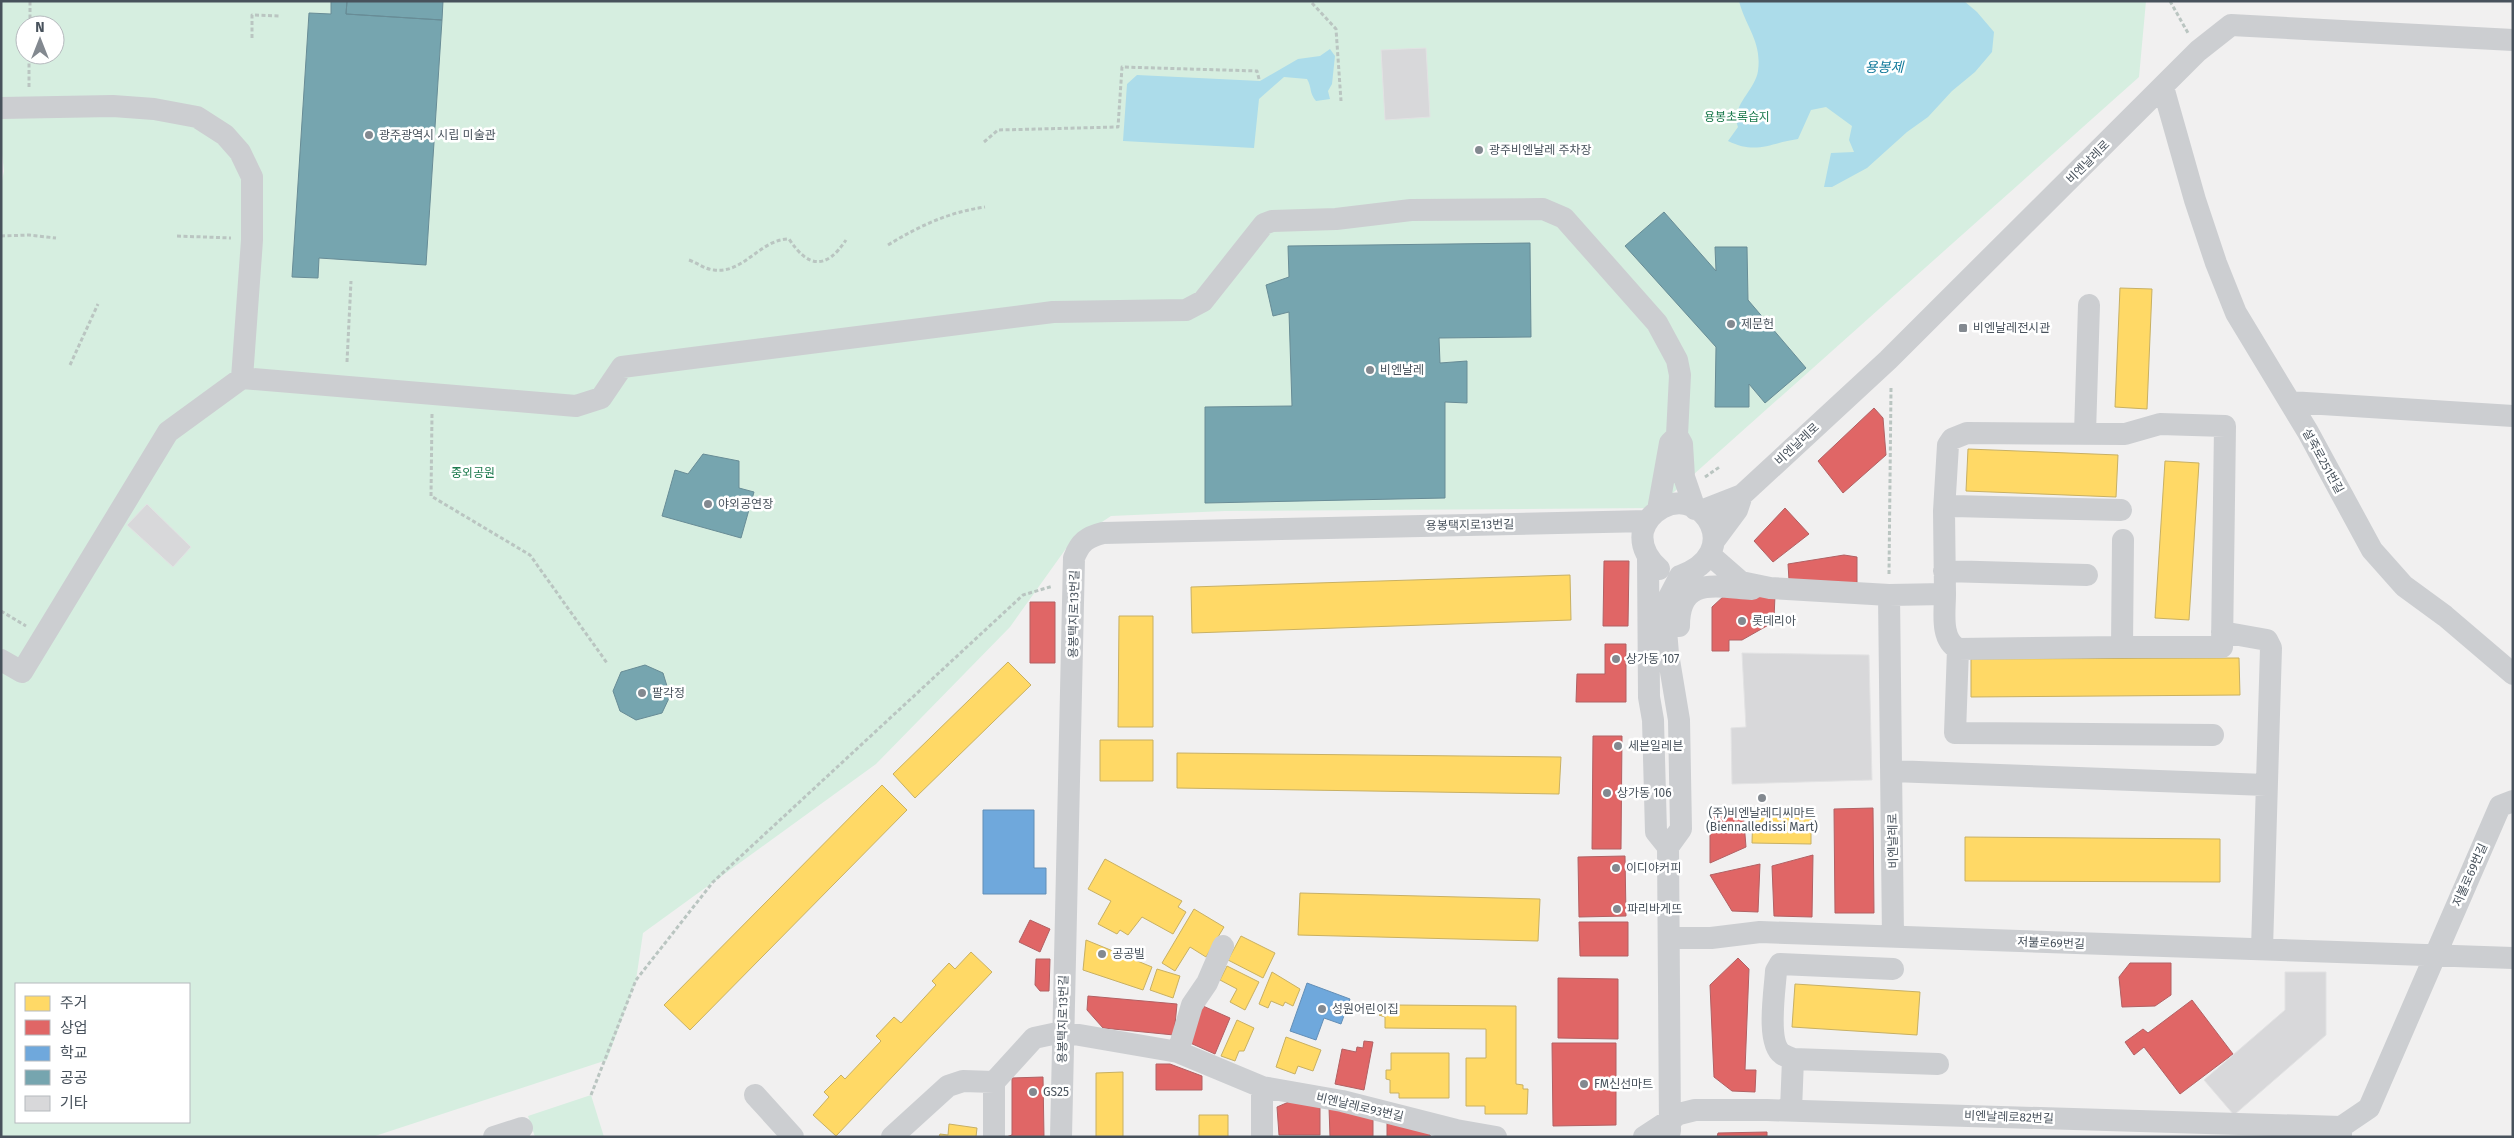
<svg xmlns="http://www.w3.org/2000/svg" width="2514" height="1138" viewBox="0 0 2514 1138" font-family="'Fira Sans','Noto Sans KR',sans-serif">
  <rect width="100%" height="100%" fill="#f1f0f0"/>
  <!-- green -->
  <path fill="#d6eee0" fill-rule="evenodd" d="M1 1H2146L2139 77 1656 508 1225 511 1111 516 1070 543 1010 627 876 764 643 933 636 980 607 1060 372 1137H1V186L4 171 1 145ZM25 25H55V55H25ZM16 984H189V1122H16Z
    M591 1095 604 1137H535L528 1116Z"/>
  <!-- water -->
  <path fill="#acdcea" d="M1739 1H1964L1977 12 1994 32 1992 52 1975 72 1952 91 1928 117 1907 132 1867 168 1832 187H1824L1831 153 1854 152 1849 140 1852 126 1826 107 1811 110 1798 139C1769 143 1757 155 1728 141L1738 127C1730 106 1755 91 1758 71 1762 41 1746 28 1739 1Z
    M1330 49 1335 56 1332 84 1328 91 1330 99 1316 101C1309 93 1312 87 1307 79L1284 77 1259 99 1254 148 1123 141 1127 84 1137 75 1260 81 1298 59 1320 56Z"/>
  <!-- homes -->
  <path fill="#ffd966" stroke="#c8b063" d="M2120 288 2152 289 2147 409 2115 407Z
    M1968 449 2118 455 2116 497 1966 491Z
    M2165 461 2199 463 2189 620 2155 618Z
    M1570 575 1571 620 1192 633 1191 587Z
    M1119 616H1153V727H1118Z
    M2239 658 2240 695 1971 697V659Z
    M1008 662 1031 685 915 798 893 774Z
    M1100 740H1153V781H1100Z
    M1177 753 1561 757 1559 794 1177 788Z
    M882 785 907 810 690 1030 664 1005Z
    M1811 808V844L1752 843 1753 811Z
    M1965 837 2220 839V882L1965 881Z
    M1105 859 1182 901 1178 907 1186 912 1173 934 1142 917 1128 935 1120 930 1117 934 1098 924 1111 901 1088 889Z
    M1300 893 1540 899 1538 941 1298 935Z
    M1194 909 1224 927 1206 957 1190 947 1175 971 1162 963Z
    M1241 936 1275 953 1263 978 1228 960Z
    M1086 940 1152 967 1143 990 1083 970Z
    M971 952 992 972 836 1136 813 1115 829 1097 824 1092 841 1075 845 1079 881 1041 876 1036 894 1017 901 1023 936 985 932 981 949 963 955 969Z
    M1227 966 1259 982 1245 1010 1230 1002 1237 989 1220 980Z
    M1157 969 1180 976 1173 998 1150 990Z
    M1272 972 1300 989 1293 1006 1285 1002 1283 1006 1271 1001 1268 1008 1259 1004Z
    M1795 984 1920 992 1917 1035 1792 1027Z
    M1395 1005 1516 1006V1084L1523 1085V1089H1528L1527 1114H1485V1106H1466V1058H1486V1029L1385 1028V1017L1379 1015 1395 1009Z
    M1237 1020 1254 1028 1244 1051H1239L1235 1061 1221 1056Z
    M1286 1037 1321 1050 1313 1071 1298 1066 1295 1074 1276 1067Z
    M1391 1053H1449V1098H1399V1093H1390V1080L1386 1079V1070H1391Z
    M1123 1072V1137H1096V1073Z
    M1199 1115H1228V1137H1199Z
    M949 1124 977 1128 976 1137H939L940 1134 948 1135Z"/>
  <!-- shops -->
  <path fill="#e06666" stroke="#b26063" d="M1874 408 1883 418 1886 455 1843 493 1818 461Z
    M1785 508 1809 534 1773 562 1754 541Z
    M1844 555 1857 557V583L1789 580 1788 564Z
    M1604 561H1629L1628 626H1603Z
    M1725 595H1775L1774 619 1772 623 1742 640H1729V651H1712V607Z
    M1030 602H1055V663H1030Z
    M1605 644H1626V702H1576L1577 674H1605Z
    M1593 736H1622L1621 849H1592Z
    M1873 808 1874 913H1835L1834 809Z
    M1743 810 1746 847 1710 863V811Z
    M1813 855 1812 917 1774 916 1772 866Z
    M1625 856 1626 916 1579 917 1578 857Z
    M1760 864 1758 912 1732 911 1710 875Z
    M1030 920 1050 929 1040 952 1019 942Z
    M1579 922H1628V956H1580Z
    M1738 958 1749 969 1745 1070H1756L1755 1092 1732 1091 1714 1077 1710 985Z
    M1036 959H1050L1049 991H1040L1035 985Z
    M2130 963H2171V995L2155 1006 2122 1007 2119 977Z
    M1558 978 1618 979V1039L1558 1038Z
    M1088 996 1177 1004 1174 1035 1103 1028 1087 1010Z
    M2192 1000 2233 1054 2180 1094 2144 1047 2134 1055 2125 1042 2143 1029 2148 1033Z
    M1203 1006 1230 1018 1215 1054 1188 1042Z
    M1364 1041 1373 1042 1364 1090 1335 1084 1342 1049 1356 1052 1357 1047 1363 1048Z
    M1552 1043H1616V1125L1553 1126Z
    M1156 1064H1170L1202 1076V1090H1156Z
    M1043 1077 1044 1137H1006L1012 1135V1078Z
    M1291 1101 1320 1106V1135H1279L1277 1107Z
    M1329 1107 1373 1117V1137H1330Z
    M1387 1119 1427 1130 1431 1137H1387Z
    M1767 1132V1137H1717L1718 1133Z"/>
  <!-- schools -->
  <path fill="#6fa8dc" stroke="#638eb6" d="M983 810H1034V868H1046V894H983Z
    M1307 983 1350 999 1341 1024 1324 1018 1316 1040 1290 1031Z"/>
  <!-- public -->
  <path fill="#76a5af" stroke="#688c96" d="M331 1H347L346 14 442 20 426 265 319 258 318 278 292 277 309 13 331 14Z
    M347 1H443L442 20 346 14Z
    M1664 212 1716 271 1715 247H1747L1748 300 1806 368 1765 403 1749 384V407H1715L1716 347 1625 246Z
    M1530 243 1531 337 1439 338 1440 363 1467 361V403L1445 402V498L1205 503V407L1292 406 1289 312 1273 316 1266 285 1289 277 1288 246Z
    M703 454 739 461V488L754 492 741 538 662 516 675 470 688 474Z
    M645 665 663 673 670 696 662 713 636 720 620 711 613 691 621 672Z"/>
  <!-- building -->
  <path fill="#d8d8da" stroke="#e2e2e3" d="M1426 48 1430 117 1385 120 1381 50Z
    M147 504 191 547 173 567 127 525Z
    M1742 653 1869 655 1872 780 1732 784 1731 728 1746 727Z
    M2285 972H2326V1035L2234 1115 2204 1080 2285 1010Z"/>
  <g fill="none" stroke-linecap="round" stroke-linejoin="round">
    <!-- path -->
    <path stroke="#bac5c1" stroke-width="3" stroke-dasharray="4 2.5" stroke-linecap="butt" d="M2170 1 2188 33
      M1312 3 1336 29 1341 101
      M30 25V1
      M252 38V15L281 16
      M29 87V55
      M984 142 998 130 1118 127 1122 67 1257 71 1259 79
      M1 236 29 235 56 238
      M177 236 231 238
      M888 245C919 226 949 212 985 207
      M689 260C698 263 704 269 714 270 744 274 760 239 789 239 808 268 826 270 846 240
      M347 362 351 281
      M70 365 98 304
      M432 414 431 496 530 555 607 663
      M1705 477 1721 466
      M1889 574 1891 388
      M1 611 26 626
      M591 1095 636 980 713 882 1023 595 1053 586"/>
    <!-- minor -->
    <path stroke="#ccced1" stroke-width="22" d="M2163 87 2195 200 2216 263 2236 313 2308 432 2372 550 2404 586 2445 616 2513 674
      M1 108 113 106 154 109 197 117 225 135 240 152 252 177V240L242 378
      M2290 402 2513 416
      M2085 433 2089 305
      M1658 510 1670 443 1677 436
      M1701 511 1742 495 1888 360 2198 51 2231 25 2513 40
      M1944 511 1948 445 1952 439 1967 433 2125 434 2160 424 2225 426 2222 647H2122
      M1714 541 1737 510 1742 495
      M1710 555 1741 582 1770 588 1889 595 1893 936
      M1648 558 1649 697 1653 720 1656 832 1668 847
      M1659 569C1648 559 1640 547 1643 531 1646 521 1653 513 1662 508 1703 485 1745 553 1680 576
      M1944 571 2087 575
      M1945 594C1945 612 1940 639 1958 649L2122 647 2123 540
      M1889 595 1945 594 1944 511 1953 506 2121 510
      M1679 626C1679 576 1716 587 1752 589
      M2222 632 2267 640 2271 648 2262 949
      M1958 649 1955 733 2213 735
      M1 660 22 672 168 432 242 378 576 406 601 398 622 367 1053 312 1186 310 1203 301 1264 224 1272 221 1336 219 1411 210 1543 209 1564 218 1657 323 1677 360 1680 375 1677 435 1682 444 1684 477 1695 509
      M1892 771 2266 785
      M1669 938H1711L1760 932 2513 958
      M1178 1052 1192 1005 1207 983 1223 946
      M1793 1059 1938 1064
      M755 1095 793 1137
      M1791 1110 1793 1059C1790 1058 1785 1056 1782 1054 1766 1042 1775 990 1776 971L1780 964 1893 969
      M2341 1127 2369 1108 2500 806 2513 801
      M1670 1131 1668 847 1681 829 1679 720 1668 654 1665 618 1669 597 1680 576
      M494 1137 522 1128
      M892 1137 948 1086 963 1081 994 1082
      M994 1137V1082L1034 1038 1062 1032 1178 1052 1262 1087 1342 1101 1456 1130 1496 1137
      M1061 1137 1074 558C1080 542 1087 537 1103 533L1648 521
      M1262 1137V1087
      M1644 1137 1679 1114 1695 1110H1767L2341 1127V1137"/>
  </g>
  <!-- markers -->
  <g fill="#838990" stroke="#fff" stroke-width="2">
    <circle cx="369" cy="135" r="5"/>
    <circle cx="1479" cy="150" r="5"/>
    <circle cx="1731" cy="324" r="5"/>
    <rect x="1958" y="323" width="10" height="10" rx="2.5"/>
    <circle cx="1370" cy="370" r="5"/>
    <circle cx="708" cy="504" r="5"/>
    <circle cx="1742" cy="621" r="5"/>
    <circle cx="1616" cy="659" r="5"/>
    <circle cx="642" cy="693" r="5"/>
    <circle cx="1618" cy="746" r="5"/>
    <circle cx="1607" cy="793" r="5"/>
    <circle cx="1762" cy="798" r="5"/>
    <circle cx="1616" cy="868" r="5"/>
    <circle cx="1617" cy="909" r="5"/>
    <circle cx="1102" cy="954" r="5"/>
    <circle cx="1322" cy="1009" r="5"/>
    <circle cx="1584" cy="1084" r="5"/>
    <circle cx="1033" cy="1092" r="5"/>
  </g>
  <g text-anchor="middle" stroke-width="5" stroke-linejoin="round" paint-order="stroke">
    <!-- park labels -->
    <g font-size="12" fill="#1c7a4d" stroke="#fff">
      <text x="1737" y="121">용봉초록습지</text>
      <text x="473" y="477">중외공원</text>
    </g>
    <!-- poi labels -->
    <g font-size="12" fill="#48525c" stroke="#fff" text-anchor="start">
      <text x="379" y="139">광주광역시 시립 미술관</text>
      <text x="1489" y="154">광주비엔날레 주차장</text>
      <text x="1741" y="328">제문헌</text>
      <text x="1973" y="332">비엔날레전시관</text>
      <text x="1380" y="374">비엔날레</text>
      <text x="718" y="508">야외공연장</text>
      <text x="1752" y="625">롯데리아</text>
      <text x="1626" y="663">상가동 107</text>
      <text x="652" y="697">팔각정</text>
      <text x="1628" y="750">세븐일레븐</text>
      <text x="1617" y="797">상가동 106</text>
      <text x="1762" y="817" text-anchor="middle">(주)비엔날레디씨마트<tspan x="1762" dy="14">(Biennalledissi Mart)</tspan></text>
      <text x="1626" y="872">이디야커피</text>
      <text x="1627" y="913">파리바게뜨</text>
      <text x="1112" y="958">공공빌</text>
      <text x="1332" y="1013">성원어린이집</text>
      <text x="1594" y="1088">FM신선마트</text>
      <text x="1043" y="1096">GS25</text>
    </g>
    <!-- street labels -->
    <g font-size="12" fill="#48525c" stroke="#fff">
      <text transform="translate(2088 162) rotate(-45)" y="4">비엔날레로</text>
      <text transform="translate(1797 444) rotate(-43)" y="4">비엔날레로</text>
      <text transform="translate(2323 461) rotate(61)" y="4">설죽로251번길</text>
      <text transform="translate(1470 525) rotate(-1)" y="4">용봉택지로13번길</text>
      <text transform="translate(1074 614) rotate(-89)" y="4">용봉택지로13번길</text>
      <text transform="translate(1893 841) rotate(-91)" y="4">비엔날레로</text>
      <text transform="translate(2470 875) rotate(-66)" y="4">저불로69번길</text>
      <text transform="translate(2051 943) rotate(2)" y="4">저불로69번길</text>
      <text transform="translate(1063 1019) rotate(-89)" y="4">용봉택지로13번길</text>
      <text transform="translate(1360 1107) rotate(13)" y="4">비엔날레로93번길</text>
      <text transform="translate(2009 1117) rotate(2)" y="4">비엔날레로82번길</text>
    </g>
    <!-- water labels -->
    <g font-size="14" font-style="italic" fill="#147b9c" stroke="#fff">
      <text x="1884" y="72">용봉제</text>
    </g>
  </g>
  <!-- border -->
  <rect width="2514" height="1138" fill="none" stroke="#48525c" stroke-width="5"/>
  <!-- legend -->
  <rect x="15" y="983" width="175" height="140" fill="#ffffff" stroke="#b6babe"/>
  <rect x="25" y="996" width="25" height="15" fill="#ffd966" stroke="#b6babe"/>
  <text x="60" y="1008" font-size="15" fill="#48525c">주거</text>
  <rect x="25" y="1020" width="25" height="15" fill="#e06666" stroke="#b6babe"/>
  <text x="60" y="1033" font-size="15" fill="#48525c">상업</text>
  <rect x="25" y="1046" width="25" height="15" fill="#6fa8dc" stroke="#b6babe"/>
  <text x="60" y="1058" font-size="15" fill="#48525c">학교</text>
  <rect x="25" y="1070" width="25" height="15" fill="#76a5af" stroke="#b6babe"/>
  <text x="60" y="1083" font-size="15" fill="#48525c">공공</text>
  <rect x="25" y="1096" width="25" height="15" fill="#d8d8da" stroke="#b6babe"/>
  <text x="60" y="1108" font-size="15" fill="#48525c">기타</text>
  <!-- north arrow -->
  <g transform="translate(40 40)"><circle r="24" fill="#ffffff" stroke="#b6babe"/>
  <path d="M0-4L9 19L0 12L-9 19Z" fill="#838990"/>
  <text y="-8" font-size="14" font-weight="bold" text-anchor="middle" fill="#48525c">N</text>
  </g>
</svg>
